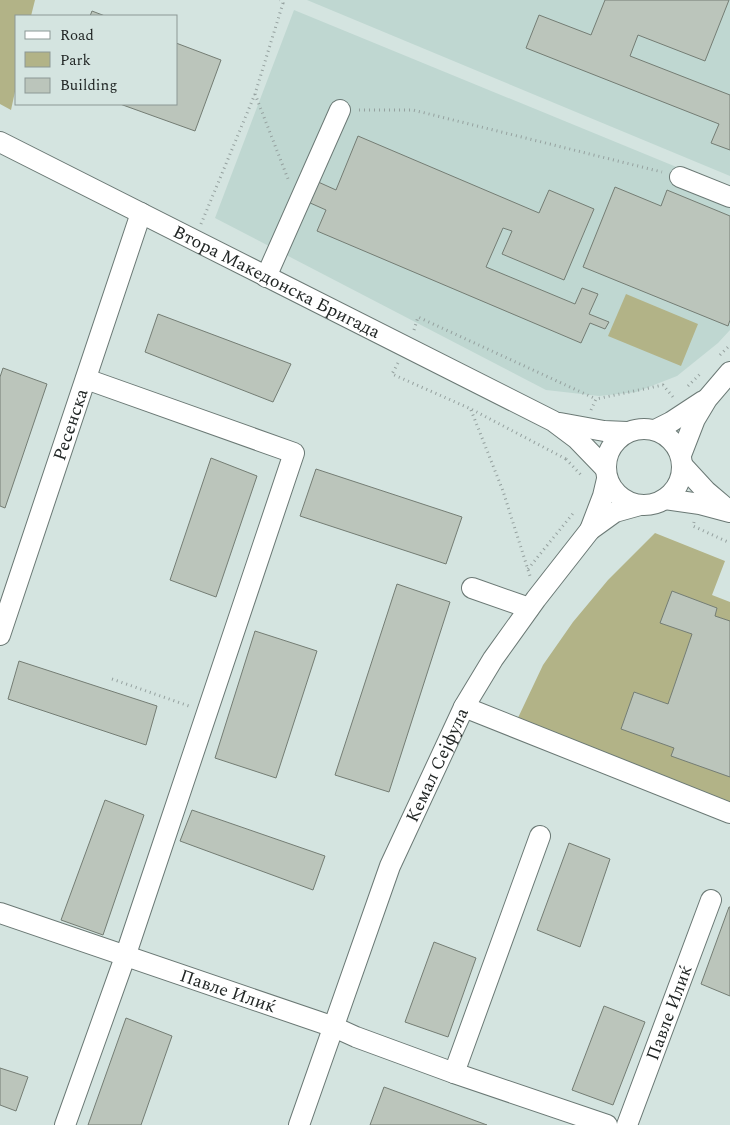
<svg xmlns="http://www.w3.org/2000/svg" width="730" height="1125" viewBox="0 0 730 1125" font-family="Spectral,serif">
  <rect width="100%" height="100%" fill="#d4e4e0"/>
  <!-- built -->
  <path fill="#bfd7d1" d="M307 0H730V176Z
    M294 10 730 189V330L718 343 677 376 636 392 599 396 546 390 215 218Z"/>
  <!-- green -->
  <path fill="#b2b387" d="M0 0H35L31 16H16V87L11 110 0 104Z
    M626 294 698 324 681 366 608 336Z
    M655 533 725 561 712 595 730 602V807L516 722 543 665 573 622 608 580Z"/>
  <!-- building -->
  <path fill="#bbc5bb" stroke="#747d74" d="M605 0H729L705 61 638 35 630 56 730 95V150L711 143 719 124 526 48 539 15 591 35Z
    M92 11 105 16H90Z
    M176 43 221 60 195 131 120 104H176Z
    M358 136 539 213 549 190 594 209 564 280 502 254 512 231 503 228 486 267 575 304 582 288 598 294 589 314 609 322 605 329 590 323 581 343 317 231 326 210 308 202 316 181 336 190Z
    M615 187 661 206 667 190 730 216V320L728 326 583 267Z
    M158 314 291 364 273 402 145 352Z
    M3 368 47 384 5 508 0 506V377Z
    M211 458 257 476 216 597 170 580Z
    M316 469 462 517 446 564 300 516Z
    M397 584 450 602 389 792 335 775Z
    M672 591 717 608 715 616 730 621V777L671 756 674 748 621 729 634 692 668 704 692 634 660 623Z
    M255 631 317 651 276 778 215 758Z
    M19 661 157 706 146 745 8 699Z
    M105 800 144 815 103 935 61 920Z
    M192 810 325 856 313 890 180 841Z
    M569 843 610 859 580 947 537 930Z
    M729 907H730V996L701 984Z
    M434 942 476 958 448 1037 405 1022Z
    M604 1006 645 1022 613 1105 572 1090Z
    M126 1018 172 1036 141 1125H88Z
    M0 1068 28 1077 16 1111 0 1105Z
    M384 1087 487 1125H370Z"/>
  <g fill="none" stroke-linecap="round" stroke-linejoin="round">
    <!-- minor casing -->
    <g stroke="#6b7975" stroke-width="22">
      <g id="minor">
        <path id="s1" d="M0 142 553 421 577 439 605 468"/>
        <path d="M680 177 730 197"/>
        <path d="M266 277 340 110"/>
        <path d="M560 423 604 431 627 432"/>
        <circle cx="644" cy="467" r="38"/>
        <path d="M655 430 671 422 703 401"/>
        <path d="M681 455 695 419 707 399 730 372"/>
        <path d="M683 466 706 491 726 508"/>
        <path d="M665 499 700 504 730 512"/>
        <path d="M590 530 603 496 607 479"/>
        <path d="M472 588 529 608"/>
        <path id="s2" d="M0 635 141 213"/>
        <path d="M464 707 730 813"/>
        <path id="s3" d="M0 913 334 1027 356 1037 454 1073 607 1125"/>
        <path d="M454 1073 540 836"/>
        <path d="M65 1125 125 957 294 453 86 379"/>
        <path id="s4" d="M299 1125 390 866 464 707 493 659 536 599 590 530 615 512 640 505"/>
        <path id="s5" d="M627 1125 711 900"/>
      </g>
    </g>
    <!-- path -->
    <path stroke="#95a19f" stroke-width="3" stroke-dasharray="1 4" stroke-linecap="butt" d="M255 94 288 179
      M359 110H413L662 172
      M201 224 255 94 283 3 280 0
      M414 330 418 317 596 399
      M720 355 730 345
      M398 363 392 374 471 409 566 459 568 456
      M688 386 701 373
      M471 410 503 491 530 576
      M591 410 596 399 663 385 673 397
      M566 459 581 475
      M694 522 693 526 730 543
      M528 569 575 511
      M112 679 189 706"/>
    <!-- minor -->
    <use href="#minor" stroke="#fff" stroke-width="20"/>
  </g>
  <g text-anchor="middle" stroke-width="4" stroke-linejoin="round" paint-order="stroke">
    <!-- street labels -->
    <g font-size="18" fill="#212625" stroke="#d4e4e0">
      <text dy="6" stroke="none"><textPath href="#s1" startOffset="310">Втора Македонска Бригада</textPath></text>
      <text dy="6" stroke="none"><textPath href="#s2" startOffset="222">Ресенска</textPath></text>
      <text dy="6" stroke="none"><textPath href="#s4" startOffset="386">Кемал Сејфула</textPath></text>
      <text dy="6" stroke="none"><textPath href="#s3" startOffset="241">Павле Илиќ</textPath></text>
      <text dy="6" stroke="none"><textPath href="#s5" startOffset="120">Павле Илиќ</textPath></text>
    </g>
  </g>
  <!-- legend -->
  <rect x="15" y="15" width="162" height="90" fill="#d4e4e0" stroke="#8c9895"/>
  <rect x="25" y="31" width="25" height="8" fill="#ffffff" stroke="#8c9895"/>
  <text x="60" y="40" font-size="15" fill="#212625">Road</text>
  <rect x="25" y="52" width="25" height="15" fill="#b2b387" stroke="#8c9895"/>
  <text x="60" y="65" font-size="15" fill="#212625">Park</text>
  <rect x="25" y="78" width="25" height="15" fill="#bbc5bb" stroke="#8c9895"/>
  <text x="60" y="90" font-size="15" fill="#212625">Building</text>
</svg>
